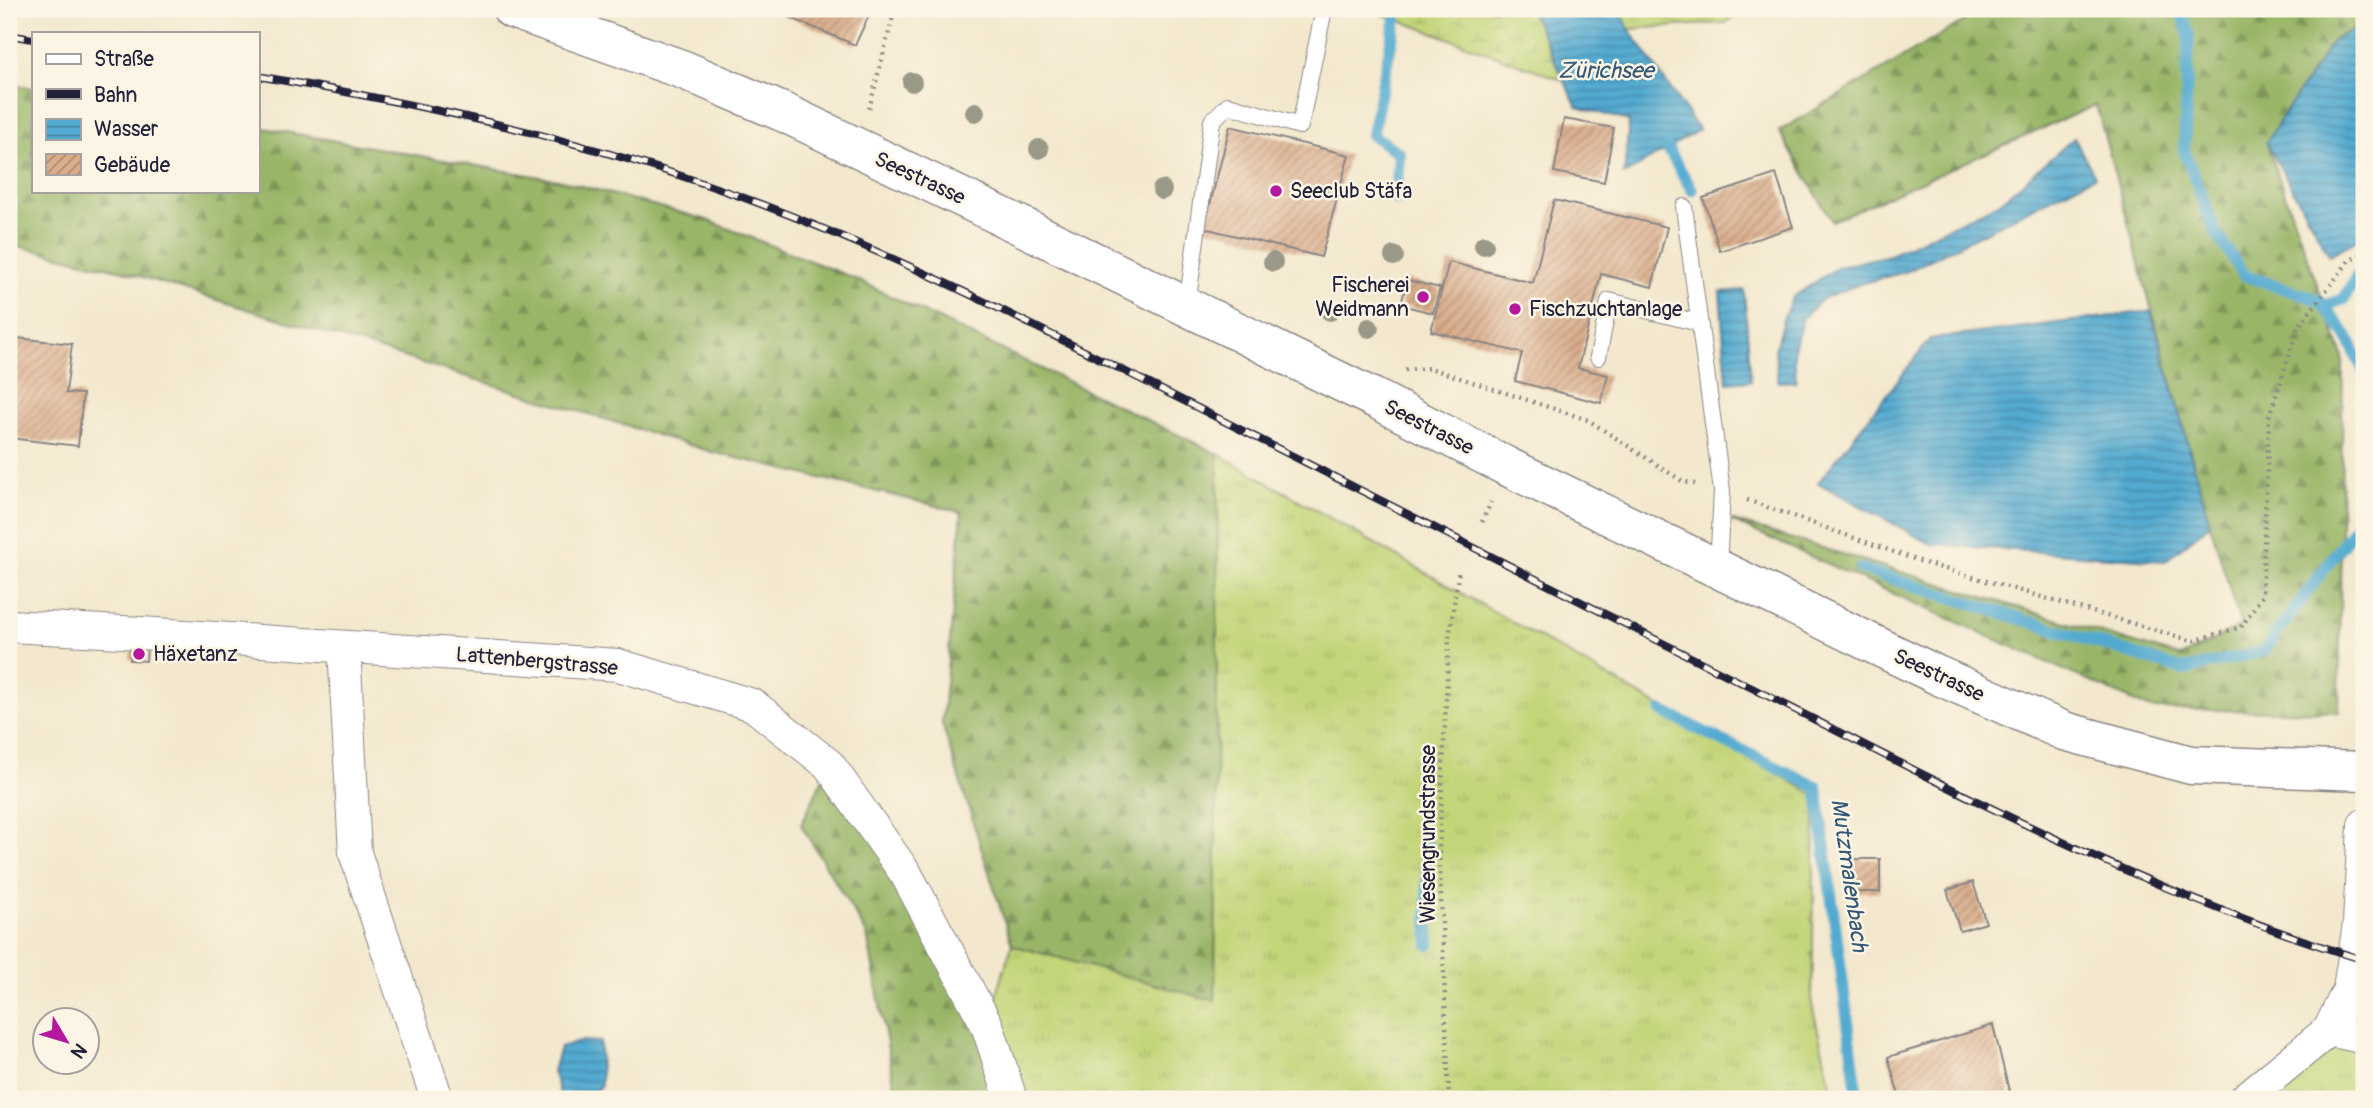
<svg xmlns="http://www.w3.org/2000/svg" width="2373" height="1108" viewBox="0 0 2373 1108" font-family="Pangolin,sans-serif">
  <defs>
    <pattern id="grass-tufts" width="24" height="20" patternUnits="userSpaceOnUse" patternTransform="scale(1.75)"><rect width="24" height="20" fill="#c2d578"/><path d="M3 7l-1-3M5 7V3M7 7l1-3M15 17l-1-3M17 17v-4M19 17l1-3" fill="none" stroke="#a6b769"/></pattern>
    <pattern id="forest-firs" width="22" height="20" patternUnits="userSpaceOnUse" patternTransform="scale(1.75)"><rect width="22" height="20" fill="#99b668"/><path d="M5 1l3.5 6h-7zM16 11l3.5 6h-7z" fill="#7c9457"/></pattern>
    <pattern id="wetland-marsh" width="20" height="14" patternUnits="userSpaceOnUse" patternTransform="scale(1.75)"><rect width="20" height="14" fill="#c2d578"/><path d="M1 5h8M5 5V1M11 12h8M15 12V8" fill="none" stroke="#a6b769"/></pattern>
    <pattern id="water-rules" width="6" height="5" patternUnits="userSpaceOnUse" patternTransform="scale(1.75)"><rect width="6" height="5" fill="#53aad0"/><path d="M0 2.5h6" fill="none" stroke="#448aaa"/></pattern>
    <pattern id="building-hatch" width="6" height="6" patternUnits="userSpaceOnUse" patternTransform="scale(1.75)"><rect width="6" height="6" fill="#daad8b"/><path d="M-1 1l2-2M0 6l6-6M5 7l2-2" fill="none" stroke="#b08c73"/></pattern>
  </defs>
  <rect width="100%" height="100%" fill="#fcf5e5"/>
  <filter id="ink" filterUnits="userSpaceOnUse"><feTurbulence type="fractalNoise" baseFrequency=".0143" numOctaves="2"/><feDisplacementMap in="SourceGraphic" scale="14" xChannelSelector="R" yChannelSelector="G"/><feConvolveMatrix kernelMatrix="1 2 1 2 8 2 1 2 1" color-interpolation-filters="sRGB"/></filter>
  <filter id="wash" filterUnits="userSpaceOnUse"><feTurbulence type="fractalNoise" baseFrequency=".00686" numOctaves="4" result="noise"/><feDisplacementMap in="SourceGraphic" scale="28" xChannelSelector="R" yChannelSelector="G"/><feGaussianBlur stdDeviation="1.57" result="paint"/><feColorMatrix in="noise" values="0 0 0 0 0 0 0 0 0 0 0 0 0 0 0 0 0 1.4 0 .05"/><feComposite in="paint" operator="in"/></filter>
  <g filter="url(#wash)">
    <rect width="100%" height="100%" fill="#f3e8cd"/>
    <!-- grass -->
    <path fill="url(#grass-tufts)" stroke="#727c5a" stroke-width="2" d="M1218 454 1815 795 1812 1005 1834 1099H1011L987 1025 1012 945 1215 1000Z
      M2329 1030 2364 1038V1099H2245Z"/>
    <!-- forest -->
    <path fill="url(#forest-firs)" stroke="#5e6c52" stroke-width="2" d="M1984 9H2364V25L2334 39 2266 142 2343 356 2339 712 2151 709 1727 519 2181 657 2241 626 2210 524 2096 105 1832 221 1779 131Z
      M9 84 33 88V191H257V127L563 181 704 219 851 277 1218 454 1215 1001 1012 945 942 724 962 512 712 452 123 271 9 244Z
      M829 765 906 874 1011 1099H897L867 934 801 825Z"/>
    <!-- wetland -->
    <path fill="url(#wetland-marsh)" stroke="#727c5a" stroke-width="2" d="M1368 9H1530L1565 81 1396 19Z
      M1615 9H1751L1725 23 1629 29Z"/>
    <!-- water -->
    <path fill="url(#water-rules)" stroke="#3a6686" stroke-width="2" d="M1530 9H1620L1629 29 1699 130 1624 175 1629 121 1577 107Z
      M2364 25V237L2329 255 2266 142 2334 39Z
      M2074 138 2095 176 1908 271 1860 284 1824 298 1803 318 1794 349 1796 381 1778 382 1775 349 1784 316 1793 297 1838 267 1890 255 1999 203Z
      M1744 290 1751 381 1727 383 1720 292Z
      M2151 311 2210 524 2165 561 1931 544 1818 483 1930 339Z
      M583 1041 600 1042 601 1085C590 1098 578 1103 561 1097L553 1071 560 1047Z"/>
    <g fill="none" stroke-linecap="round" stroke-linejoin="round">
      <!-- stream -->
      <path stroke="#53aad0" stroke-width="12" d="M2180 9 2189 34 2184 151 2216 233 2244 275 2319 300 2347 336 2364 371
        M1668 149 1692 190
        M1396 199 1399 153 1372 135 1396 19
        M2324 306 2344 299 2356 277 2364 273
        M1861 569 2184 670 2264 651 2364 515
        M1661 711 1817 787 1858 1099
        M1426 844 1429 945"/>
    </g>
    <g id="blocks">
      <!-- building -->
      <path fill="url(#building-hatch)" d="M770 9H872L855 45Z
        M1564 119 1614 128 1604 182 1554 172Z
        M1230 126 1349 155 1321 257 1204 228Z
        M1776 174 1793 227 1720 251 1703 198Z
        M1554 200 1667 227 1652 287 1601 274 1578 368 1608 375 1601 403 1515 381 1522 353 1431 331 1449 262 1533 283Z
        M1407 280 1440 288 1433 313 1401 305Z
        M16 338 72 344 66 393 83 394 78 446 9 438V396Z
        M131 647 147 648 146 661 130 660Z
        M1849 859H1880V892H1849Z
        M1973 882 1986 923 1960 931 1947 890Z
        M1993 1025 2011 1099H1900L1888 1057Z"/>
    </g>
  </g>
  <g filter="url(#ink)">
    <use href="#blocks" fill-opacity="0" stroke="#8a8584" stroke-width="2"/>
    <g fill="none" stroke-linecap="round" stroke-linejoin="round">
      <!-- lane casing -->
      <g stroke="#8a8584" stroke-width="18">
        <path id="lane" d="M1684 207 1722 491 1718 569
          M1187 306 1212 121 1228 105 1300 126 1324 9
          M1598 357 1609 301 1699 323"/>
      </g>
      <!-- street casing -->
      <g stroke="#8a8584" stroke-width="34">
        <path id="street" d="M9 626 141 633 618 665 753 705 829 765 906 874 987 1025 1011 1099
          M344 647 355 853 437 1099
          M2329 1030 2364 1038
          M2245 1099 2329 1030 2349 989 2359 924 2364 825"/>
      </g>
      <!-- primary casing -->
      <g stroke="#8a8584" stroke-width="41">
        <path id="primary" d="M512 9 684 70 787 114 1009 220 1378 400 1506 466 1937 675 2064 731 2191 765 2364 771"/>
      </g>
      <!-- path -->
      <path stroke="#8a8584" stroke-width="4.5" stroke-dasharray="2 5" stroke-linecap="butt" d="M869 109 895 9
        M1405 370 1430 368 1588 420 1682 481 1695 484
        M1747 500 1928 564 2193 641 2241 627 2262 596 2269 417 2298 327 2349 261 2364 253
        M1482 522 1491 502
        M1449 1099 1439 849 1449 638 1459 570"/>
      <!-- lane -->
      <use href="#lane" stroke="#fff" stroke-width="16"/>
      <!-- street -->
      <use href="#street" stroke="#fff" stroke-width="32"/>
      <!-- primary -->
      <use href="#primary" stroke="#fff" stroke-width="38"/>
      <!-- rail casing -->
      <g stroke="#22223b" stroke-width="8">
        <path id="rail" d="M9 35 33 39
          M257 76C409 102 560 134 705 184 873 241 1030 324 1188 403 1376 498 1565 594 1754 689 1952 789 2151 895 2364 960"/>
      </g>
      <!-- rail -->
      <use href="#rail" stroke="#fcf5e5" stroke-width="5" stroke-dasharray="16" stroke-linecap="butt"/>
    </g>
    <!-- trees -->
    <g fill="#9a9987">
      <circle cx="912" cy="82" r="10"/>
      <circle cx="975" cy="112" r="10"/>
      <circle cx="1039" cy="149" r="10"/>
      <circle cx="1162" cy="190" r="10"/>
      <circle cx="1484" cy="245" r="10"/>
      <circle cx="1394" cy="256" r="10"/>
      <circle cx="1273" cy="262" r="10"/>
      <circle cx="1330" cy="311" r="10"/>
      <circle cx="1369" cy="328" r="10"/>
    </g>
  </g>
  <!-- markers -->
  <g fill="#b5179e" stroke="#fcf5e5" stroke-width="2.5">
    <circle cx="1276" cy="191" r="7"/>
    <circle cx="1423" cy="297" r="7"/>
    <circle cx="1515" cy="309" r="7"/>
    <circle cx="139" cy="654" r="7"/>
  </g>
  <g text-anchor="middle" stroke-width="5" stroke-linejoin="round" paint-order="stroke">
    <!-- street labels -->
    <g font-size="21" fill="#22223b" stroke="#fcf5e5">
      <text transform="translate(920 178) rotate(25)" y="7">Seestrasse</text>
      <text transform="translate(1429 427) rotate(27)" y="7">Seestrasse</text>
      <text transform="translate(537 661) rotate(5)" y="7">Lattenbergstrasse</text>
      <text transform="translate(1939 675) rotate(25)" y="7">Seestrasse</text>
      <text transform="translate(1428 834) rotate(-90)" y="7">Wiesengrundstrasse</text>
    </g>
    <!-- poi labels -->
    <g font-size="21" fill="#22223b" stroke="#fcf5e5" text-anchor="start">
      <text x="1290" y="198">Seeclub Stäfa</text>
      <text x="1409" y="292" text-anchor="end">Fischerei<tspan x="1409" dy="24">Weidmann</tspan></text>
      <text x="1529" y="316">Fischzuchtanlage</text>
      <text x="153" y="661">Häxetanz</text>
    </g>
    <!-- water labels -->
    <g font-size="23" font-style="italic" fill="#365877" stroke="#fcf5e5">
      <text x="1606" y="78">Zürichsee</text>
      <text transform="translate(1850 875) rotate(82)" y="8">Mutzmalenbach</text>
    </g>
  </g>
  <!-- margin -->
  <rect width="2373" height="1108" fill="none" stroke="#fcf5e5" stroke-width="35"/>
  <!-- legend -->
  <rect x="32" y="32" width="228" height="161" fill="#fcf5e5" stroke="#a5a1a1" stroke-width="2"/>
  <rect x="46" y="54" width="35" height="10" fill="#ffffff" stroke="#a5a1a1" stroke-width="2"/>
  <text x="94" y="66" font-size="21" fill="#22223b">Straße</text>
  <rect x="46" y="89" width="35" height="10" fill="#22223b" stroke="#a5a1a1" stroke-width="2"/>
  <text x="94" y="102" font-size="21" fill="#22223b">Bahn</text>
  <rect x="46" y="119" width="35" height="21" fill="url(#water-rules)" stroke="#a5a1a1" stroke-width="2"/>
  <text x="94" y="136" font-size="21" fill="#22223b">Wasser</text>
  <rect x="46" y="154" width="35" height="21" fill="url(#building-hatch)" stroke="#a5a1a1" stroke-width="2"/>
  <text x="94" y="172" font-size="21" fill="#22223b">Gebäude</text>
  <!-- north arrow -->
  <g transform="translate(66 1041) rotate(128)"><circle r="33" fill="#fcf5e5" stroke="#a5a1a1" stroke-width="2"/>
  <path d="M0-5L12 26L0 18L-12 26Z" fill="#b5179e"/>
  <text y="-10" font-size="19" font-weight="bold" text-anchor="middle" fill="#22223b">N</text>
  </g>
</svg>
